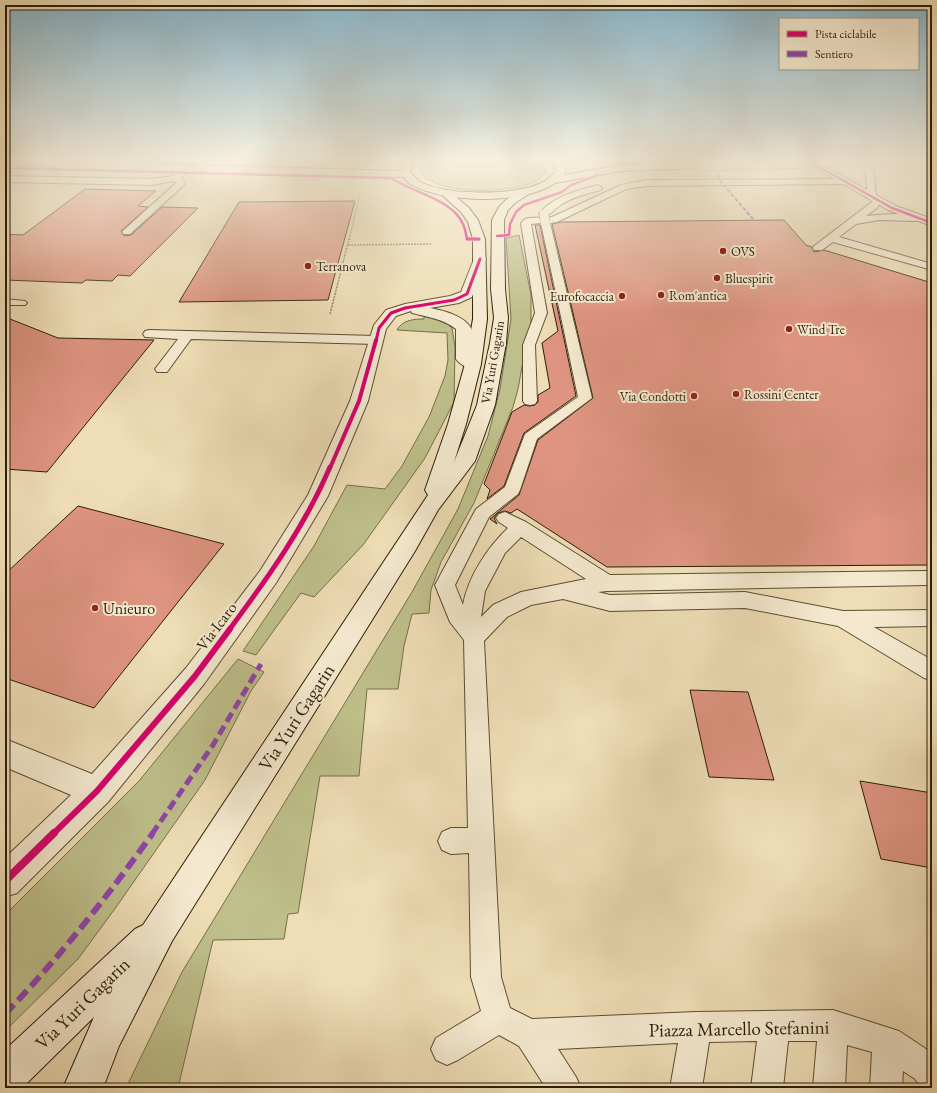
<svg xmlns="http://www.w3.org/2000/svg" width="937" height="1093" viewBox="0 0 937 1093" font-family="'EB Garamond',serif">
  <rect width="100%" height="100%" fill="#eeddb5"/>
  <filter id="stains"><feTurbulence type="fractalNoise" baseFrequency=".005" numOctaves="4"/><feColorMatrix values="0 0 0 0 .2 0 0 0 0 .09 0 0 0 0 .02 0 0 0 .5 -.17"/></filter>
  <radialGradient id="worn" r=".72"><stop offset=".6" stop-color="#630" stop-opacity="0"/><stop offset="1" stop-color="#630" stop-opacity=".3"/></radialGradient>
  <!-- green -->
  <path fill="#bebf8a" stroke="#766e4a" d="M426 160H539C543 163 547 167 545 172 538 191 483 191 466 190 452 188 437 186 425 177 417 171 420 165 426 160Z
    M519 235 531 295V327L526 345 518 389 513 407 474 503 441 562 431 590 429 613 412 614 404 646 398 689H367L359 776H320L298 913 288 914 284 939 213 940 178 1088H126L182 972 412 592 458 509 488 436 500 389 511 319 506 238Z
    M424 316 442 319 452 328 455 347 454 402 425 458 363 545 314 597 301 593 256 655 243 651 314 546 347 485 385 489 402 466 429 417 445 376 448 360 447 333 397 330C402 320 414 319 424 319Z
    M238 659 264 672 251 691 205 780 114 910 78 959 9 1027 5 1020V915L139 781Z"/>
  <!-- building -->
  <path fill="#de9480" stroke="#2d1d09" d="M85 189 156 191 138 206 148 207 121 231 124 236 131 235 162 207 198 208 130 276 118 275 112 281 86 280 82 283 5 280V234L23 235Z
    M355 201 328 300 179 302 239 202Z
    M784 220 806 245 812 247 814 252 824 250 932 283V565L607 567 517 509 511 513 505 511 498 513 494 518 497 524 490 519 519 495 538 440 593 398 552 224 561 222Z
    M535 225H540L576 396 524 433 504 486 487 499 490 490 484 484 512 412 524 405 530 406 535 405 538 402V395L550 388 542 343 558 331Z
    M5 317 58 338 154 340 47 472 5 469Z
    M78 506 224 544 94 708 5 678V574Z
    M690 690 748 692 774 780 709 777Z
    M860 781 932 793V868L881 859Z"/>
  <g fill="none" stroke-linecap="round" stroke-linejoin="round">
    <!-- service casing -->
    <g stroke="#5d4d34" stroke-width="2">
      <path id="service" d="M166 160H174L169 163H166Z
        M855 160H863L873 169 876 196 880 202 877 208 866 216C877 215 913 211 920 218L915 221 879 220 856 224 839 237 932 264V270L833 242 822 250H814L813 248 814 246 872 202 868 196 865 170Z
        M184 166H190L191 168 181 178 185 183 184 185 130 234H124L122 232 124 230 176 183 174 181 152 185 5 182V176L152 179 173 176Z
        M847 179 850 180 851 182 850 184 647 186 626 189 557 222 550 223 592 398 537 439 520 490 518 494 489 517 455 585 463 605C468 577 487 548 508 528L499 522 496 518 499 514 505 512 526 522 610 575 928 571 932 572V584L928 585 607 591 598 592 610 595 745 592 843 611 932 610V626L874 627 932 660V680L924 678 838 626 745 608 610 611 563 599 531 605 507 617 484 641 501 977 510 1008 532 1019 696 1012 833 1010 899 1031 932 1053V1088L921 1087 915 1079 903 1071 902 1088H870L872 1052 847 1045 845 1088H813L817 1041H788L783 1088H751L757 1041 709 1042 702 1088H670L678 1043 558 1049 576 1077 581 1088H546L519 1046 499 1035 458 1060 447 1065 436 1060 431 1049 436 1038 481 1011 471 977 469 853 451 854 442 850 438 841 442 832 451 828H468L464 640 450 622 435 585 476 509 505 487 525 434 578 397 541 223 531 224 547 313 535 345 537 401 535 404 530 405 525 404 523 401V345L535 313 521 223 525 219 528 218 552 217 621 185 647 180ZM521 537 586 579 521 592 493 605 481 617 485 591 505 553Z
        M598 185 602 188 601 190C588 193 574 197 562 204 556 208 550 215 544 217L539 214C552 197 578 190 598 185Z
        M5 299 25 301 27 303 25 305H5Z
        M149 330 376 336 380 337 382 340 380 343 376 344 191 339 167 372H157L155 369 178 339 145 337 143 334 145 331Z"/>
    </g>
    <!-- minor casing -->
    <g stroke="#5d4d34" stroke-width="2">
      <path id="minor" d="M802 160H813L896 206 932 219V226L888 210Z
        M480 255 485 256 486 259 472 297 459 303 430 308C444 311 463 315 471 328L472 357 479 361 481 364 479 367C470 370 461 366 456 359V329C443 319 428 317 412 313L411 311 396 316 386 329 368 401 328 496 276 583 204 684 108 802 17 893 5 897V858L71 795 5 767V739L92 774 186 668 260 571 308 495 350 401 374 325 386 310 405 304 450 296 461 292 474 259 475 256Z"/>
    </g>
    <!-- secondary casing -->
    <g stroke="#2d1d09" stroke-width="2">
      <path id="secondary" d="M445 190 449 191 469 208 478 220 485 239 487 319 481 364 466 424 454 462 477 405 490 343 494 318 491 289 492 220 499 207 507 199 525 190 530 193 515 203 508 210 504 220 505 289 508 318 506 343 495 405 475 461 438 510 415 551 172 941 119 1046 103 1088H63L94 1017 22 1088H5V1050L135 929 143 925 428 495 425 490 448 424 465 364 473 319V239L468 222 461 212 440 193Z"/>
    </g>
    <!-- primary casing -->
    <g stroke="#2d1d09" stroke-width="2">
      <path id="primary" d="M19 160 401 171 404 160H414L410 172C413 175 416 179 419 181 444 196 515 196 541 183 546 181 551 176 556 172L555 166 550 160H560L565 166 566 173 564 175 621 165 703 162 708 165 703 168 621 171 555 183C525 205 444 203 412 185 409 184 406 180 404 177L63 168 36 165 5 167V161Z"/>
    </g>
    <!-- path-far1 -->
    <path stroke="#2d1d09" stroke-width="1" stroke-dasharray="0.5 1" stroke-linecap="butt" d="M349 240 360 194"/>
    <!-- path -->
    <path stroke="#2d1d09" stroke-width="1.5" stroke-dasharray="0.5 1" stroke-linecap="butt" d="M348 245 431 244
      M330 314 349 239"/>
    <!-- service -->
    <use href="#service" fill="#f4e9cf" fill-rule="evenodd"/>
    <!-- minor -->
    <use href="#minor" fill="#f4e9cf" fill-rule="evenodd"/>
    <!-- secondary -->
    <use href="#secondary" fill="#f4e9cf" fill-rule="evenodd"/>
    <!-- primary -->
    <use href="#primary" fill="#eeddb5" fill-rule="evenodd"/>
    <!-- service-bridge casing -->
    <g stroke="#5d4d34" stroke-width="10" stroke-linecap="butt">
      <path id="service-bridge" d="M544 214 545 222"/>
    </g>
    <!-- primary-bridge casing -->
    <g stroke="#2d1d09" stroke-width="12" stroke-linecap="butt">
      <path id="primary-bridge" d="M703 165 887 160"/>
    </g>
    <!-- service-bridge -->
    <use href="#service-bridge" stroke="#f4e9cf" stroke-width="9"/>
    <!-- primary-bridge -->
    <use href="#primary-bridge" stroke="#eeddb5" stroke-width="11"/>
    <!-- quiet-far2 -->
    <path stroke="#8e44ad" stroke-width="2" stroke-dasharray="4 2" stroke-linecap="butt" d="M707 160 717 172 721 182 753 219"/>
    <!-- quiet-far1 -->
    <path stroke="#8e44ad" stroke-width="5" stroke-dasharray="10 5" stroke-linecap="butt" d="M152 834 213 745 261 664"/>
    <!-- quiet -->
    <path stroke="#8e44ad" stroke-width="6" stroke-dasharray="13 6" stroke-linecap="butt" d="M5 1014C59 958 107 897 153 833"/>
    <!-- cycleway-far5 casing -->
    <g stroke="#f4e9cf" stroke-width="3.5">
      <path id="cycleway-far5" d="M807 160 892 208 932 223
        M5 168 391 178C413 193 452 199 463 224 465 228 466 234 467 239H479
        M497 236 509 235 510 224 516 212 524 205 562 192 571 185 598 175"/>
    </g>
    <!-- cycleway-far4 casing -->
    <g stroke="#f4e9cf" stroke-width="4.5">
      <path id="cycleway-far4" d="M467 239H479
        M376 341 379 328 391 313 405 308 454 300 467 294 480 259"/>
    </g>
    <!-- cycleway-far3 casing -->
    <g stroke="#f4e9cf" stroke-width="6">
      <path id="cycleway-far3" d="M330 468 359 401 376 340"/>
    </g>
    <!-- cycleway-far2 casing -->
    <g stroke="#f4e9cf" stroke-width="8">
      <path id="cycleway-far2" d="M229 630C267 579 305 526 330 467"/>
    </g>
    <!-- cycleway-far1 casing -->
    <g stroke="#f4e9cf" stroke-width="9">
      <path id="cycleway-far1" d="M53 834 97 791 195 676 230 629"/>
    </g>
    <!-- cycleway casing -->
    <g stroke="#f4e9cf" stroke-width="10">
      <path id="cycleway" d="M5 881 54 833"/>
    </g>
    <!-- cycleway-far5 -->
    <use href="#cycleway-far5" stroke="#d6006c" stroke-width="2.5"/>
    <!-- cycleway-far4 -->
    <use href="#cycleway-far4" stroke="#d6006c" stroke-width="3"/>
    <!-- cycleway-far3 -->
    <use href="#cycleway-far3" stroke="#d6006c" stroke-width="4"/>
    <!-- cycleway-far2 -->
    <use href="#cycleway-far2" stroke="#d6006c" stroke-width="5"/>
    <!-- cycleway-far1 -->
    <use href="#cycleway-far1" stroke="#d6006c" stroke-width="6"/>
    <!-- cycleway -->
    <use href="#cycleway" stroke="#d6006c" stroke-width="8"/>
  </g>
  <!-- sky -->
  <linearGradient id="sky" x2="0" y2="1"><stop stop-color="#89b8ce"/><stop offset="0.51" stop-color="#f7f0de"/><stop offset="1" stop-color="#f7f0de" stop-opacity="0"/></linearGradient>
  <rect width="937" height="313" fill="url(#sky)"/>
  <!-- markers -->
  <g fill="#8f2418" stroke="#f4e9cf" stroke-width="1.5">
    <circle cx="723" cy="251" r="4"/>
    <circle cx="308" cy="266" r="4"/>
    <circle cx="717" cy="278" r="4"/>
    <circle cx="661" cy="295" r="4"/>
    <circle cx="622" cy="296" r="4"/>
    <circle cx="789" cy="329" r="4"/>
    <circle cx="736" cy="394" r="4"/>
    <circle cx="694" cy="396" r="4"/>
    <circle cx="95" cy="608" r="4"/>
  </g>
  <g text-anchor="middle" stroke-width="4" stroke-linejoin="round" paint-order="stroke">
    <!-- far-poi labels -->
    <g font-size="13" fill="#2d1d09" stroke="#f4e9cf" text-anchor="start">
      <text x="731" y="256">OVS</text>
      <text x="316" y="271">Terranova</text>
      <text x="725" y="283">Bluespirit</text>
      <text x="669" y="300">Rom'antica</text>
      <text x="614" y="301" text-anchor="end">Eurofocaccia</text>
      <text x="797" y="334">Wind Tre</text>
      <text x="744" y="399">Rossini Center</text>
      <text x="686" y="401" text-anchor="end">Via Condotti</text>
    </g>
    <!-- far-street labels -->
    <g font-size="13" fill="#2d1d09" stroke="#f4e9cf">
      <text transform="translate(492 362) rotate(-80)" y="5">Via Yuri Gagarin</text>
    </g>
    <!-- poi labels -->
    <g font-size="16" fill="#2d1d09" stroke="#f4e9cf" text-anchor="start">
      <text x="103" y="614">Unieuro</text>
    </g>
    <!-- street labels -->
    <g font-size="16" fill="#2d1d09" stroke="#f4e9cf">
      <text transform="translate(216 626) rotate(-53)" y="6">Via Icaro</text>
    </g>
    <!-- near-street labels -->
    <g font-size="19" fill="#2d1d09" stroke="#f4e9cf">
      <text transform="translate(296 717) rotate(-57)" y="7">Via Yuri Gagarin</text>
      <text transform="translate(82 1003) rotate(-44)" y="7">Via Yuri Gagarin</text>
      <text transform="translate(739 1028) rotate(-1)" y="7">Piazza Marcello Stefanini</text>
    </g>
  </g>
  <!-- margin -->
  <rect width="937" height="1093" fill="none" stroke="#eeddb5" stroke-width="20"/>
  <rect x="6" y="6" width="925" height="1081" fill="none" stroke="#2d1d09" stroke-width="2"/>
  <rect x="10" y="10" width="917" height="1073" fill="none" stroke="#2d1d09"/>
  <!-- legend -->
  <rect x="779" y="18" width="140" height="52" fill="#f4e9cf" stroke="#a49780"/>
  <rect x="787" y="31" width="20" height="6" fill="#d6006c" stroke="#a49780"/>
  <text x="815" y="38" font-size="12" fill="#2d1d09">Pista ciclabile</text>
  <rect x="787" y="51" width="20" height="6" fill="#8e44ad" stroke="#a49780"/>
  <text x="815" y="58" font-size="12" fill="#2d1d09">Sentiero</text>
  <rect width="100%" height="100%" filter="url(#stains)"/>
  <rect width="100%" height="100%" fill="url(#worn)"/>
</svg>
